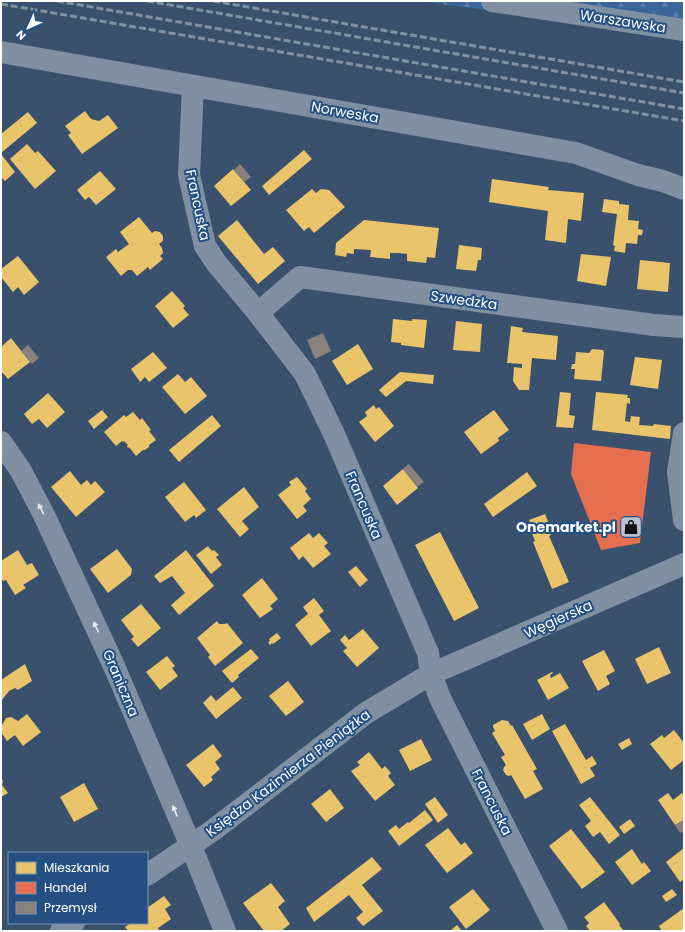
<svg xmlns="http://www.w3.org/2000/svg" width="685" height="932" viewBox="0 0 685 932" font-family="Poppins,sans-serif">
  <defs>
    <pattern id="forest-firs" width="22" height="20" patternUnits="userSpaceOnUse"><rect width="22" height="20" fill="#396599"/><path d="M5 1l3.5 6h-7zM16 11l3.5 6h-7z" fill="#577ca8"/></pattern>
  </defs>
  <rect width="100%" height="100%" fill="#3a516d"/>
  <!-- forest -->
  <path fill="url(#forest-firs)" d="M428 1H684V41L487 10 433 3Z"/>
  <!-- homes -->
  <path fill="#e9c46a" d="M85 111 91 119 99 121 108 115 118 128 82 154 68 135 71 133 65 126Z
    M28 112 37 123 1 153V134Z
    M27 144 35 153 38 151 56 171 35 189 10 159Z
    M304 150 312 159 269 195 262 186Z
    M1 154 15 172 5 181 1 177Z
    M233 169 251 190 231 206 214 186Z
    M100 171 116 189 96 205 89 197 85 200 77 190Z
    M492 179 549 187 548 190 584 193 581 221 568 219 566 243 545 240 548 211 489 202Z
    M312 189 316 193 321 189 329 190 345 207 314 233 309 227 304 231 286 210Z
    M604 199 619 201V204L629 205 628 220 639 221 638 229 643 230 642 235H638L637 244 626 243 625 253 614 251 615 246 613 245 617 214 602 212Z
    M139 217 152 233 155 231 160 232 163 236V241L159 244 162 248 163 253 160 256 163 259 150 270 148 267 137 276 132 270H128L121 276 106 257 116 249 118 252 129 244 120 232Z
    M237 220 264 254 273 247 285 261 258 284 218 236Z
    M364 220 439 228 435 258 427 257 426 263 407 261V254L399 253H390V259L370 257 371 250 354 249V254L347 253 346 257 335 255 336 243Z
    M459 245 482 248 481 260H478L476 271 456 269Z
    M581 254 611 257 606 286 577 281Z
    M18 256 39 282 24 295 18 287 13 292 1 277V269Z
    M640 260 670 263 668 292 637 289Z
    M172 291 185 306 183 308 189 315 173 328 155 306Z
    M393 319 412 321V319L427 320 424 348 401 345V343L391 342Z
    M456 321 482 324 480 352 453 350Z
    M511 326 523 328 522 332 558 336 556 360 532 358 529 390H519L513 381 514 367 522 368V364L507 363Z
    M11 338 30 362 8 379 1 371V347Z
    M358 344 373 369 347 385 332 361Z
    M592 349 603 350 604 352 601 381 574 379 575 369H571L572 364H575L576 352 589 353Z
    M153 352 167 368 149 382 145 377 140 382 131 369Z
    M635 357 662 360 658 389 630 385Z
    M400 372 434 375 433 384 406 381 386 397 379 390Z
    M178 374 185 382 191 377 207 396 185 414 162 387Z
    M560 392 571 393 569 415 575 416 573 428 556 427Z
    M596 392 628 395 627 398H630V404L627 403 625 421 630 422 631 416 640 417 639 425 653 426 654 424 671 426 670 439 592 430Z
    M48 393 65 412 47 428 39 419 32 424 24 414Z
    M374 405 376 409 379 407 394 426 375 442 359 422 367 416 365 412Z
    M102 410 108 417 94 429 88 421Z
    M494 410 509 430 498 438 499 441 481 454 464 432Z
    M133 412 140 420 142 418 151 430 149 431 156 440 149 445V447L145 450H143L136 456 129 447 128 448 127 446 128 445 124 441 123 442 122 441 116 446 104 432 124 415 126 417Z
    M212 415 221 426 179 462 169 450Z
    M403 469 418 488 397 505 383 486Z
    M70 471 81 485 87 480 91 485 95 481 105 492 76 517 51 487Z
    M527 472 537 486 493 517 484 504Z
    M297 477 307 489 305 491 311 499 303 506 307 511 297 519 278 495 291 485 289 482Z
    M184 482 206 510 196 518 194 515 185 522 165 497Z
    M244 487 259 507 242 521 249 529 240 537 217 509Z
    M545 514 549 524H547L551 535 549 536 569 582 552 589 533 542 535 541 531 531 533 530 529 520Z
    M440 532 479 608 454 621 415 545Z
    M309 533 313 538 319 533 328 543 324 546 331 554 313 568 303 556 299 560 290 548Z
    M208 546 212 551 214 550 219 555 216 557 222 565 211 574 196 555Z
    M117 549 132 569 131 575 108 593 90 569Z
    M18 550 27 565 32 563 39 575 23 585 26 588 15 595 6 580 3 581 1 578V561Z
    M186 550 214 586 179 615 171 605 185 593 172 576 160 583 154 576Z
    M356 566 368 580 360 587 348 572Z
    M262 578 278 599 270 606 273 609 260 618 242 595Z
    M314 598 324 611 319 615 331 631 311 646 295 625 308 614 303 607Z
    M141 604 161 628 138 647 131 639 134 637 121 620Z
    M217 621 219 624H225L227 623 243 643 215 666 208 657 210 655 197 638Z
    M363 629 379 648 357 667 343 651 347 648 340 640 345 635 349 640Z
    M277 633 281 638 273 644 272 643 270 645 268 642 270 641 269 639Z
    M659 647 671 673 647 684 635 659Z
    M251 649 259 658 238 675 239 677 232 683 222 671Z
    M604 650 615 671 606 676 610 684 598 691 582 661Z
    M167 656 175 666 172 668 178 676 160 690 146 672Z
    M25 664 32 681 18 690 15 688 9 691 1 701V680Z
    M552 672 553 673 550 675 551 678 560 673 569 688 548 700 537 680Z
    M288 681 304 702 286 716 269 696Z
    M233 687 242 698 216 719 203 703 211 695 216 701Z
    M27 714 41 732 23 746 15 735 7 741 1 732V727L6 718 11 717 18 721Z
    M542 714 550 729 532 740 523 724Z
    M502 720 508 721 511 726 512 725 537 769 533 771 543 789 525 799 511 775 509 776 506 775 503 770 504 767 506 765 501 757 505 755 492 733 495 731 493 727V725Z
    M565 724 586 760 592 756 597 764 590 768 595 776 581 784 552 731Z
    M674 730 684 743V760L671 770 650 744 662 735 664 738Z
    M629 738 632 744 622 750 618 744Z
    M421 739 432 760 410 771 399 750Z
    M213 744 222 756 215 762 220 769 211 777 213 780 204 787 186 765Z
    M369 752 382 769 385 766 391 773 388 776 395 785 375 801 351 771 360 765 357 762Z
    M1 778 3 781 2 785 8 793 1 797Z
    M84 783 98 809 74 822 60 797Z
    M330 789 344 808 326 822 311 804Z
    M668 793 673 800 682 793 684 796V820L675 825 658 800Z
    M435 797 448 815 438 823 425 804Z
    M590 797 620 835 609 844 600 832 593 837 585 826 591 821 579 805Z
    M425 810 433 820 399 846 388 831 396 825 399 829 408 822 409 823Z
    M630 819 635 826 624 834 619 827Z
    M448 828 461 845 465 842 473 853 447 873 425 845Z
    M571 829 605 872 582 889 549 846Z
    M684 848V879L680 882 666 862Z
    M632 849 642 864 644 862 651 871 632 885 615 862Z
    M372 857 382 869 362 885 383 911 363 926 356 918 363 912 349 895 314 922 306 908Z
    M271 883 285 901 278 907 290 924 281 931H264L243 903Z
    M473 889 490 910 466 929 449 907Z
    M672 889 677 895 666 902 662 896Z
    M164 896 171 905 165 909 171 919 158 928 159 930 158 931H128L125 927 131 923H147V908Z
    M604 902 620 924 619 925 624 931H590L586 926 589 923 584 917Z
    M684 908V931H662L659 926Z
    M457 925 462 931H450Z"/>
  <!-- shops -->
  <path fill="#e76f51" d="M574 443 651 452 640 543 601 550 571 474Z"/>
  <!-- industry -->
  <path fill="#8a817c" d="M240 164 251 177 244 182 234 170Z
    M323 333 331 351 315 359 307 340Z
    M28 345 39 358 32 364 21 351Z
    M409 464 424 482 417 487 403 469Z
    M684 820V831L680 833 675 825Z"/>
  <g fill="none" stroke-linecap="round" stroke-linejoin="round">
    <!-- minor -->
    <path stroke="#8090a3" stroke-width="22" d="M492 1 684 30
      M1 52 576 153 638 175 663 181 684 189
      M193 86 189 175 205 246 217 264 258 313 305 374 334 434 428 653 431 674 440 698 557 931
      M258 313 300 277 654 325 684 327
      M684 433 678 472 684 520
      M1 442 21 471 44 515 114 666 191 846 225 931
      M147 875 212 831 366 713 431 674 684 564
      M61 931 74 923"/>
    <!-- rail -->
    <path stroke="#8191a3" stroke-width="3" stroke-dasharray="7 3" stroke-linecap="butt" d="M57 1 684 109
      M147 1 684 93
      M213 1 684 82
      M1 4 684 121"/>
  </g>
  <!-- one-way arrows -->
  <defs><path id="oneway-solid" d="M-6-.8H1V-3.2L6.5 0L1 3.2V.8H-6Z"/></defs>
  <g fill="#e6e9ed">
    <use href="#oneway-solid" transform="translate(41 509) rotate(-118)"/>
    <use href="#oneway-solid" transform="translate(96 627) rotate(-115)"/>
    <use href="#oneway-solid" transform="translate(175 811) rotate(-113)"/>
  </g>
  <!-- icons -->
  <defs>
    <g id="shop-square" transform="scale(1.15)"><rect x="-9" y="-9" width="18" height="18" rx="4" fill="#bac2cc" stroke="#254e82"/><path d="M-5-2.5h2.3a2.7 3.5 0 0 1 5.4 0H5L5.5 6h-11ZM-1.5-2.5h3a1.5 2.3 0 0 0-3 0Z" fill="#111"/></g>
  </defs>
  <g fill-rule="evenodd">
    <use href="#shop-square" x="631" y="527"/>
  </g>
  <g text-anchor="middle" stroke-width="4" stroke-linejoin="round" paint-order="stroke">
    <!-- street labels -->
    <g font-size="14" fill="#fff" stroke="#254e82">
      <text transform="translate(623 21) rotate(9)" y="5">Warszawska</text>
      <text transform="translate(345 112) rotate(10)" y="5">Norweska</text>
      <text transform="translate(198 205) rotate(78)" y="5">Francuska</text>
      <text transform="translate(464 300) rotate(8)" y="5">Szwedzka</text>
      <text transform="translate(364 505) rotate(67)" y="5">Francuska</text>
      <text transform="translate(558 619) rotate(-24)" y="5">Węgierska</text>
      <text transform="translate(121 683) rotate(67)" y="5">Graniczna</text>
      <text transform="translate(288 773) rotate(-37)" y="5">Księdza Kazimierza Pieniążka</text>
      <text transform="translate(492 802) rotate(63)" y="5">Francuska</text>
    </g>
    <!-- poi labels -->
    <g font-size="14" font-weight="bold" fill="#fff" stroke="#254e82" text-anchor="end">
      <text x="616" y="532">Onemarket.pl</text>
    </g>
  </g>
  <!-- border -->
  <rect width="685" height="932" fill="none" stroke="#ffffff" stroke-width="4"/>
  <!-- legend -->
  <rect x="8" y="852" width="140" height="72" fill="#254e82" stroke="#7c95b4"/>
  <rect x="16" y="862" width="20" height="12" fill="#e9c46a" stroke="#7c95b4"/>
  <text x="44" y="872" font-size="12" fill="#ffffff">Mieszkania</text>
  <rect x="16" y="882" width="20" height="12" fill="#e76f51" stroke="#7c95b4"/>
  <text x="44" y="892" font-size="12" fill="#ffffff">Handel</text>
  <rect x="16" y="902" width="20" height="12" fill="#8a817c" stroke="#7c95b4"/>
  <text x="44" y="912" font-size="12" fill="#ffffff">Przemysł</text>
  <!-- north arrow -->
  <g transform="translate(28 28) rotate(225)" stroke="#254e82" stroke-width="3" paint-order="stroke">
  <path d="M0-3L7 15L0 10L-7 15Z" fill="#ffffff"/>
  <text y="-6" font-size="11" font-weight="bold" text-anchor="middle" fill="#ffffff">N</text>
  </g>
</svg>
